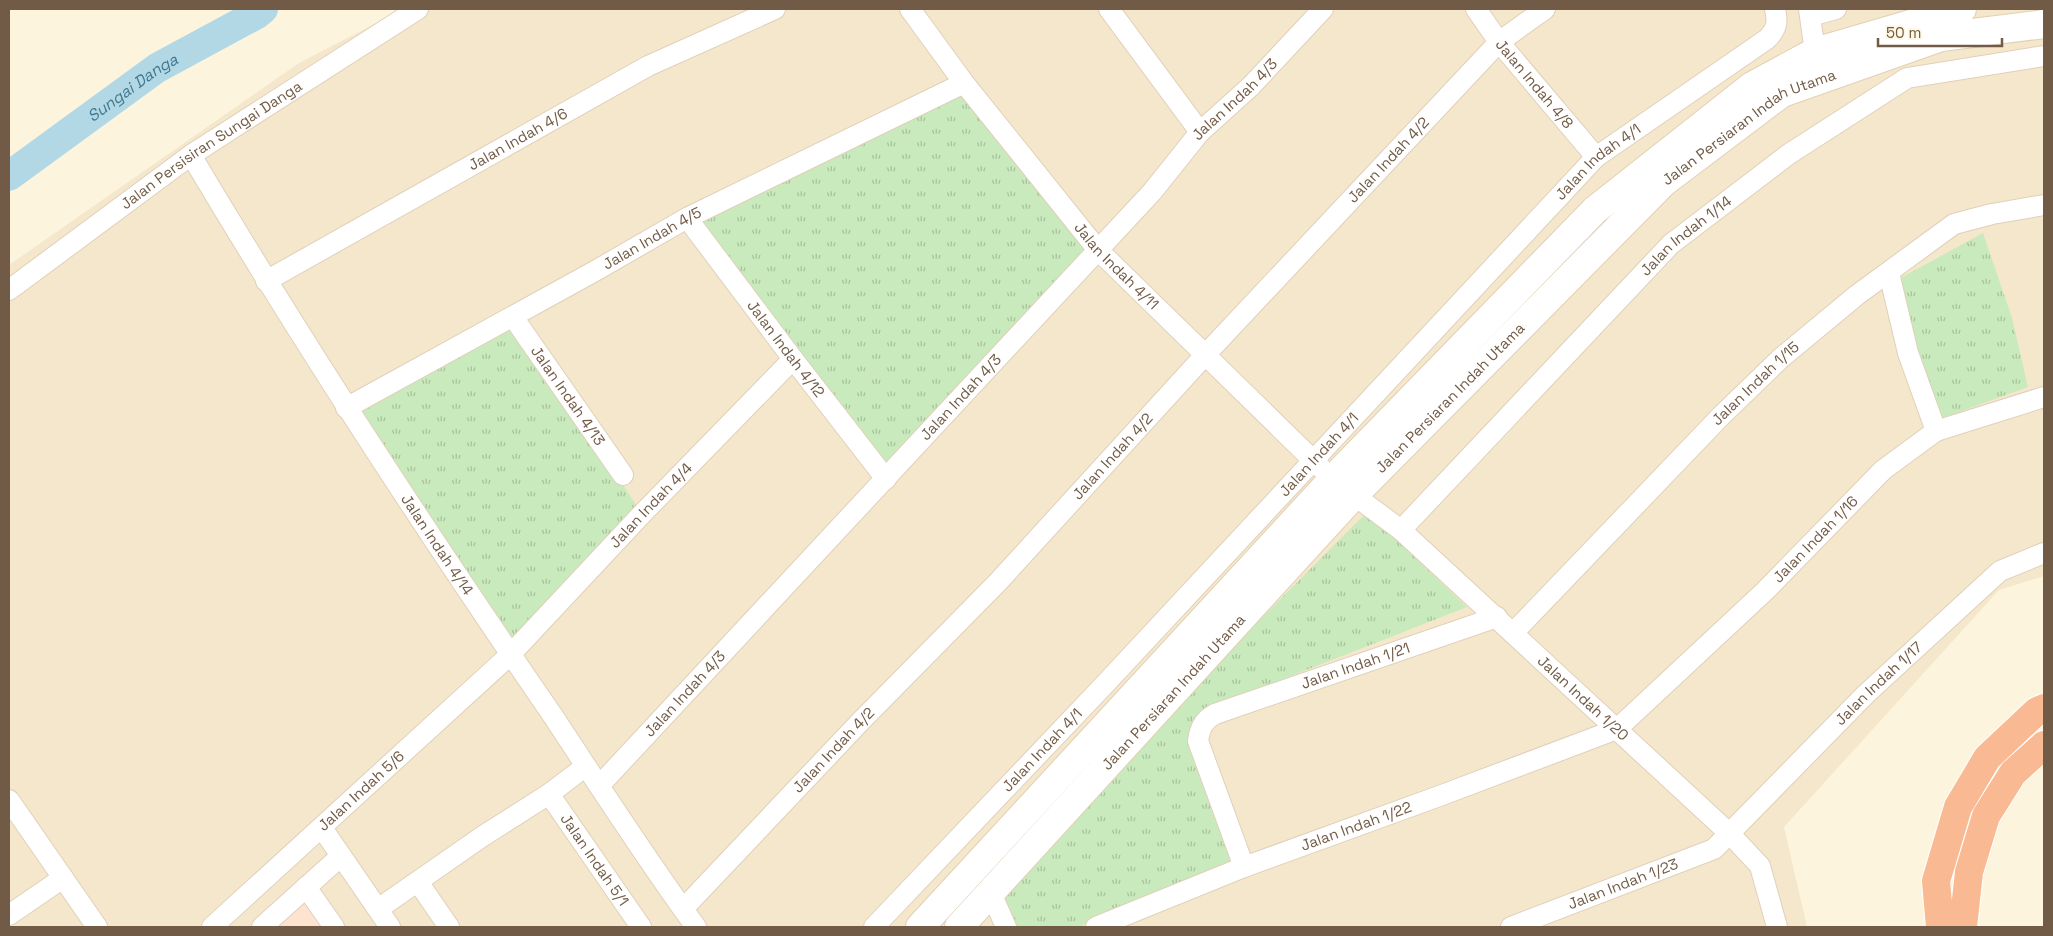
<svg xmlns="http://www.w3.org/2000/svg" width="2053" height="936" viewBox="0 0 2053 936" font-family="'Space Grotesk',sans-serif">
  <defs>
    <pattern id="grass-tufts" width="24" height="20" patternUnits="userSpaceOnUse" patternTransform="scale(1.25)"><rect width="24" height="20" fill="#c9eabc"/><path d="M3 7l-1-3M5 7V3M7 7l1-3M15 17l-1-3M17 17v-4M19 17l1-3" fill="none" stroke="#a8c19b"/></pattern>
  </defs>
  <rect width="100%" height="100%" fill="#fdf4dd"/>
  <!-- residential -->
  <path fill="#f4e7cc" d="M403 9H2044V576L1999 590 1784 827 1807 927H9V265L299 63Z"/>
  <!-- commercial -->
  <path fill="#fee3d0" d="M306 897 327 927H271Z"/>
  <!-- grass -->
  <path fill="url(#grass-tufts)" d="M964 92 1092 250 887 463 695 219Z
    M1983 233 2012 318 2028 387 1937 420 1895 281Z
    M513 317 642 514 510 640 362 412Z
    M1367 512 1467 607 1212 707 1197 718 1235 864 1078 927H1010L996 894 1191 689Z"/>
  <g fill="none" stroke-linecap="round" stroke-linejoin="round">
    <!-- river -->
    <path stroke="#b2d8e6" stroke-width="30" id="s1" d="M9 176 157 68 257 14 263 9"/>
    <!-- minor casing -->
    <g stroke="#e0d0ba" stroke-width="22">
      <g id="minor">
        <path id="s2" d="M910 9 964 83 1098 250 1321 468"/>
        <path d="M1109 9 1200 132"/>
        <path id="s3" d="M1476 9 1499 42 1596 157"/>
        <path d="M1809 9 1815 52"/>
        <path d="M1810 16 1836 9"/>
        <path id="s4" d="M191 155C305 347 427 533 553 716 600 787 646 859 696 927"/>
        <path id="s5" d="M687 218 793 359 886 479"/>
        <path d="M1889 273 1908 353 1936 431"/>
        <path id="s6" d="M266 281 648 66 775 9"/>
        <path id="s7" d="M9 290 191 155 418 9"/>
        <path id="s8" d="M513 317 623 475"/>
        <path id="s9" d="M346 408 595 271 687 218 964 83"/>
        <path id="s10" d="M1343 487 1401 530 1730 834 1760 866 1777 927"/>
        <path id="s11" d="M1401 530 1671 244 1789 154 1907 78 2044 56"/>
        <path id="s12" d="M1513 633 1721 416 1781 358 1857 295 1954 224 1992 214 2044 205"/>
        <path id="s13" d="M599 786 1152 192 1200 132 1251 86 1323 9"/>
        <path id="s14" d="M549 794 641 927"/>
        <path d="M9 800 97 927"/>
        <path d="M322 828 390 927"/>
        <path id="s15" d="M1244 867 1198 741C1200 728 1203 721 1215 714L1497 617"/>
        <path d="M418 882 449 927"/>
        <path d="M306 887 334 927"/>
        <path d="M991 893 1006 927"/>
        <path d="M378 909 483 836 549 794 586 766"/>
        <path id="s16" d="M683 909 860 722 998 582 1206 354 1499 42 1545 9"/>
        <path d="M9 915 63 878"/>
        <path id="s17" d="M212 927 510 655 642 514 793 359"/>
        <path d="M262 927 341 856"/>
        <path id="s18" d="M874 927 1106 683 1596 157 1767 39C1777 29 1778 22 1775 9"/>
        <path id="s19" d="M1096 927 1244 867 1442 795 1617 729 1765 591 1883 470 1936 431 2044 397"/>
        <path id="s20" d="M1511 927 1714 849 1866 694 2000 571 2044 553"/>
      </g>
    </g>
    <!-- secondary casing -->
    <g stroke="#e2d0b4" stroke-width="30">
      <g id="secondary">
        <path d="M920 927 1333 479 1595 210 1752 86 1815 52 1962 9"/>
        <path id="s21" d="M959 927 1353 496 1664 182 1782 93 1941 37 2044 24"/>
      </g>
    </g>
    <!-- motorway casing -->
    <g stroke="#fff" stroke-width="30">
      <path id="motorway" d="M1940 927 1936 881 1958 807 1987 758 2037 711 2044 708
        M1963 927 1969 872 1986 816 2013 773 2044 745"/>
    </g>
    <!-- minor -->
    <use href="#minor" stroke="#fff" stroke-width="20"/>
    <!-- secondary -->
    <use href="#secondary" stroke="#fff" stroke-width="28"/>
    <!-- motorway -->
    <use href="#motorway" stroke="#f9b992" stroke-width="28"/>
  </g>
  <g text-anchor="middle" stroke-width="4" stroke-linejoin="round" paint-order="stroke">
    <!-- street labels -->
    <g font-size="15" fill="#725b46" stroke="#fff8e4">
      <text dy="5" stroke="none"><textPath href="#s3" startOffset="95">Jalan Indah 4/8</textPath></text>
      <text dy="5" stroke="none"><textPath href="#s13" startOffset="936">Jalan Indah 4/3</textPath></text>
      <text dy="5" stroke="none"><textPath href="#s21" startOffset="1128">Jalan Persiaran Indah Utama</textPath></text>
      <text dy="5" stroke="none"><textPath href="#s6" startOffset="289">Jalan Indah 4/6</textPath></text>
      <text dy="5" stroke="none"><textPath href="#s7" startOffset="249">Jalan Persisiran Sungai Danga</textPath></text>
      <text dy="5" stroke="none"><textPath href="#s16" startOffset="1029">Jalan Indah 4/2</textPath></text>
      <text dy="5" stroke="none"><textPath href="#s18" startOffset="1054">Jalan Indah 4/1</textPath></text>
      <text dy="5" stroke="none"><textPath href="#s11" startOffset="410">Jalan Indah 1/14</textPath></text>
      <text dy="5" stroke="none"><textPath href="#s9" startOffset="350">Jalan Indah 4/5</textPath></text>
      <text dy="5" stroke="none"><textPath href="#s2" startOffset="330">Jalan Indah 4/11</textPath></text>
      <text dy="5" stroke="none"><textPath href="#s5" startOffset="164">Jalan Indah 4/12</textPath></text>
      <text dy="5" stroke="none"><textPath href="#s12" startOffset="348">Jalan Indah 1/15</textPath></text>
      <text dy="5" stroke="none"><textPath href="#s8" startOffset="96">Jalan Indah 4/13</textPath></text>
      <text dy="5" stroke="none"><textPath href="#s13" startOffset="531">Jalan Indah 4/3</textPath></text>
      <text dy="5" stroke="none"><textPath href="#s21" startOffset="722">Jalan Persiaran Indah Utama</textPath></text>
      <text dy="5" stroke="none"><textPath href="#s18" startOffset="649">Jalan Indah 4/1</textPath></text>
      <text dy="5" stroke="none"><textPath href="#s16" startOffset="624">Jalan Indah 4/2</textPath></text>
      <text dy="5" stroke="none"><textPath href="#s17" startOffset="609">Jalan Indah 4/4</textPath></text>
      <text dy="5" stroke="none"><textPath href="#s19" startOffset="832">Jalan Indah 1/16</textPath></text>
      <text dy="5" stroke="none"><textPath href="#s4" startOffset="461">Jalan Indah 4/14</textPath></text>
      <text dy="5" stroke="none"><textPath href="#s15" startOffset="316">Jalan Indah 1/21</textPath></text>
      <text dy="5" stroke="none"><textPath href="#s20" startOffset="451">Jalan Indah 1/17</textPath></text>
      <text dy="5" stroke="none"><textPath href="#s21" startOffset="318">Jalan Persiaran Indah Utama</textPath></text>
      <text dy="5" stroke="none"><textPath href="#s13" startOffset="126">Jalan Indah 4/3</textPath></text>
      <text dy="5" stroke="none"><textPath href="#s10" startOffset="320">Jalan Indah 1/20</textPath></text>
      <text dy="5" stroke="none"><textPath href="#s16" startOffset="219">Jalan Indah 4/2</textPath></text>
      <text dy="5" stroke="none"><textPath href="#s18" startOffset="244">Jalan Indah 4/1</textPath></text>
      <text dy="5" stroke="none"><textPath href="#s17" startOffset="202">Jalan Indah 5/6</textPath></text>
      <text dy="5" stroke="none"><textPath href="#s19" startOffset="279">Jalan Indah 1/22</textPath></text>
      <text dy="5" stroke="none"><textPath href="#s14" startOffset="80">Jalan Indah 5/1</textPath></text>
      <text dy="5" stroke="none"><textPath href="#s20" startOffset="120">Jalan Indah 1/23</textPath></text>
    </g>
    <!-- water labels -->
    <g font-size="16" font-style="italic" fill="#42788e" stroke="#fff8e4">
      <text dy="6" stroke="none"><textPath href="#s1" startOffset="152">Sungai Danga</textPath></text>
    </g>
  </g>
  <!-- border -->
  <rect width="2053" height="936" fill="none" stroke="#725b46" stroke-width="20"/>
  <!-- scale -->
  <path d="M1878 38v8h124v-8" fill="none" stroke="#725b46" stroke-width="2.5"/>
  <text x="1886" y="38" font-size="15" fill="#725b46" stroke="#fff8e4" stroke-width="4" paint-order="stroke">50 m</text>
</svg>
